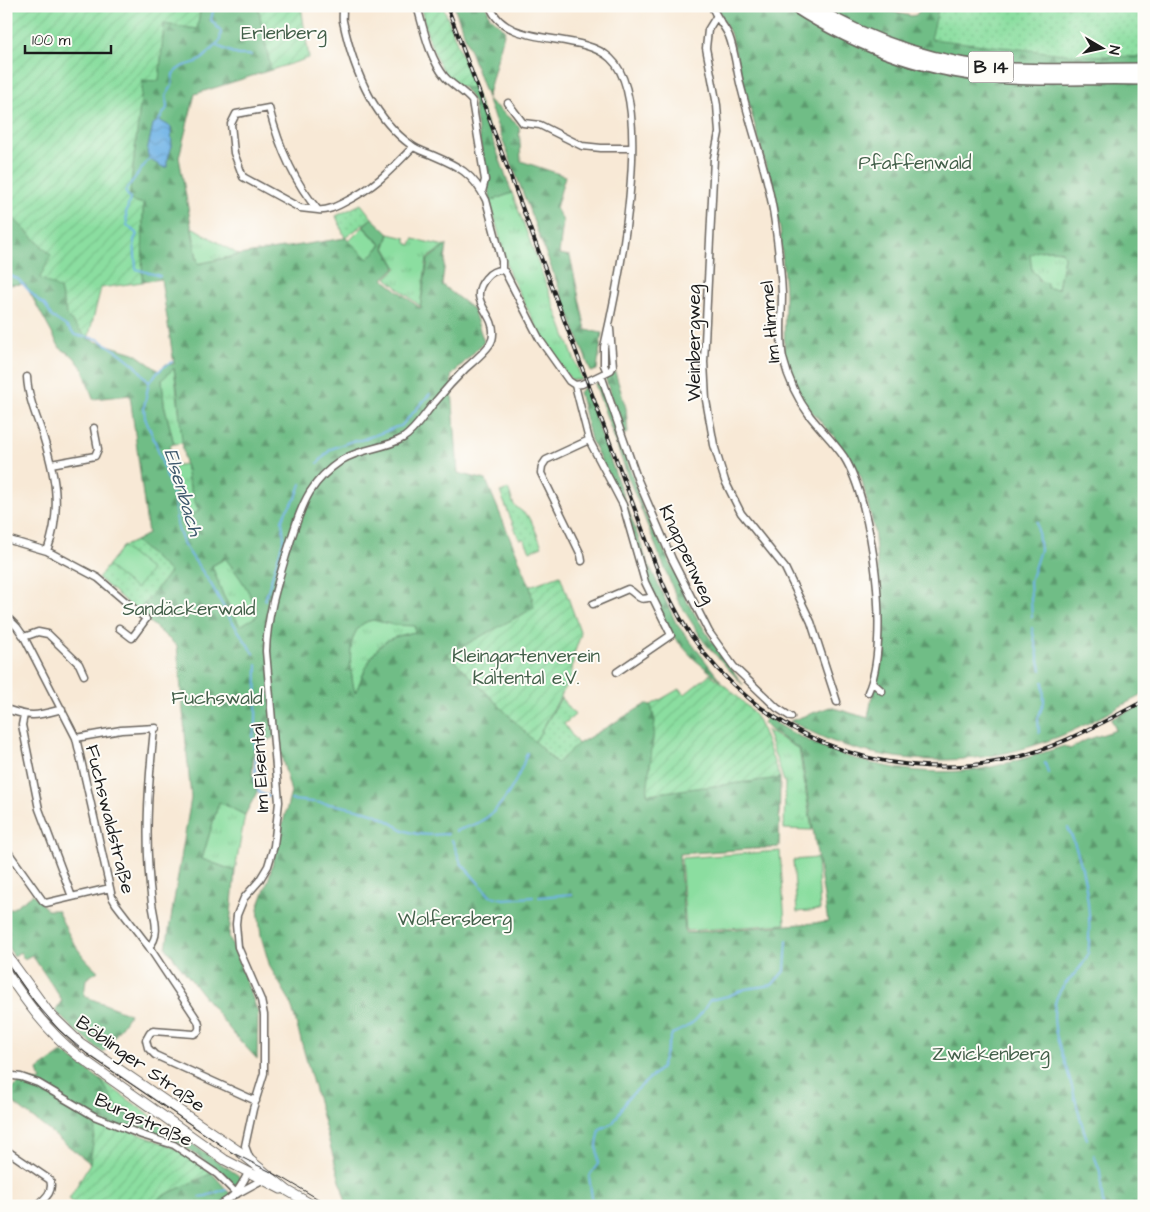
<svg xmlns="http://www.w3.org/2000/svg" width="1150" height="1212" viewBox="0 0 1150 1212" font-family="'Architects Daughter',sans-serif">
  <defs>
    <pattern id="grass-tufts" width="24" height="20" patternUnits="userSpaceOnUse" patternTransform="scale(1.25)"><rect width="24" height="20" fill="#8bdea0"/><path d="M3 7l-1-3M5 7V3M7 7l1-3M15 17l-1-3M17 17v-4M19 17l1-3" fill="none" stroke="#77be89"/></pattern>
    <pattern id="forest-firs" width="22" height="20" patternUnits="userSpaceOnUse" patternTransform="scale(1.25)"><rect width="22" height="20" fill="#70bd86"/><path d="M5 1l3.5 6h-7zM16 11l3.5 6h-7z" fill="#5b996d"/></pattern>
    <pattern id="park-dots" width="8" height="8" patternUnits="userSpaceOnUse" patternTransform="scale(1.25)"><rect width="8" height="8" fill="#8bdea0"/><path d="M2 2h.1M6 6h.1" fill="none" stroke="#77be89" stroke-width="1.8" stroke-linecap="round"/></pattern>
    <pattern id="garden-furrows" width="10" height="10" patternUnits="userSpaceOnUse" patternTransform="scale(1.25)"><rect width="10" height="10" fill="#8bdea0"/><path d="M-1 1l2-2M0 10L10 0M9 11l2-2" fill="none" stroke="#77be89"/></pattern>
    <pattern id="water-waves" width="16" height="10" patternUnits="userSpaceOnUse" patternTransform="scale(1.25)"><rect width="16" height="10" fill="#71b4e6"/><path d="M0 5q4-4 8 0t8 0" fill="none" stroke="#619ac5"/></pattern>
  </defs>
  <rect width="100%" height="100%" fill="#fdfcf7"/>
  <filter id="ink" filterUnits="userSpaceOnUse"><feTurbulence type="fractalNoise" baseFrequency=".02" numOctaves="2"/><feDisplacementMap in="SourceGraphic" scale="10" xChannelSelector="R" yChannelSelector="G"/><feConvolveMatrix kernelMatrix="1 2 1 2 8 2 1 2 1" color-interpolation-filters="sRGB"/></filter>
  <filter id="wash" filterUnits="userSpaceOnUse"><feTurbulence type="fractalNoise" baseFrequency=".0096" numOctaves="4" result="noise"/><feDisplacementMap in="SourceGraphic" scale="20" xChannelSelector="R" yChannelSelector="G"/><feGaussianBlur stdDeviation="1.12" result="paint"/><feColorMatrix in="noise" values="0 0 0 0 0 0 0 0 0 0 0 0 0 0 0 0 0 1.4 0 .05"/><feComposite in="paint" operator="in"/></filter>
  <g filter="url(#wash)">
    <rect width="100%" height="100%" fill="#f8e9d6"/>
    <!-- grass -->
    <path fill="url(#grass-tufts)" stroke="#547d5e" d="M512 193 582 380H572L568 376 541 336 509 273 490 201Z
      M192 227 239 255 198 264Z
      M389 234 406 238V243L411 245 413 239 445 246 427 258 420 306 386 278 397 268 385 247Z
      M1051 250 1062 251 1064 257 1058 289 1047 288 1032 271 1029 255 1037 251Z
      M174 368 183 443 174 444 164 404 162 380Z
      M185 464 190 488 199 511 185 518C176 502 175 484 173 466Z
      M226 558C239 576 253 594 258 616L240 626 223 595 212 566Z
      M373 620 394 625H415V632C406 634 396 636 388 640 370 651 363 676 355 694 350 673 342 624 373 620Z
      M766 730 799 749 812 830 784 829 785 784Z
      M219 801 245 815 235 871 202 859Z
      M101 1080 161 1123 142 1120 120 1112Z"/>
    <!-- forest -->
    <path fill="url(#forest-firs)" stroke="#466c51" fill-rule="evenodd" d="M201 6H258L271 70 195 94 179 157 198 264 239 255 345 238 347 239 368 259 382 245 363 226 372 218 389 234 384 247 396 267 383 279 420 308 428 259 447 245 442 285 473 309 484 342 451 376 458 473 486 480 530 586 535 608 448 654 556 763 578 744 646 704 651 705 655 721 647 794 780 778 779 847 679 854 685 933 828 922 800 749 771 731 763 723 767 717C827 758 907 780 980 769 1009 764 1036 755 1064 746L1070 749 1086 740 1116 730 1111 719 1144 704V1206H347L290 1001 270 967 261 936 258 908 268 881 291 792 276 736 254 748 252 774 257 792 245 815 219 802 202 859 235 871 229 936 258 1012 257 1059 232 1032 166 948 191 798 177 646 138 612 170 572 135 541 148 534 130 395 93 399 83 369 73 356 60 348 25 284 6 285V211L51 255 67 316 88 339 134 353 159 371 166 364H174L161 279 142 282 143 204 129 200 143 79 159 81 164 24 197 29ZM174 368C183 415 178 467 199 511L185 518C173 496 173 469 170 445L174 444 164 404 162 380ZM225 558C239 576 253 594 257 616L240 626 223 595 212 566ZM373 620 394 625 415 626V632C406 634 396 636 388 640 369 652 364 675 355 693 350 672 343 624 373 620Z
      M454 6H487L489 15 505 30 487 98Z
      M716 6H867L911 16 916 15 923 6H1144V694C1116 708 1088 725 1058 737 985 766 906 768 831 741 817 735 803 728 790 721L830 707 868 718 880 655 879 582 874 529 861 477 834 437 804 403 784 355 785 292 780 229 768 175 730 33ZM1051 250 1062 251 1064 257 1058 289 1047 288V283L1039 281 1038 276 1032 271 1030 255 1037 251Z
      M463 87 474 88 512 193 490 201 473 101Z
      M487 99 519 126 521 161 565 176 556 208 563 221 559 254 570 256 586 330 602 333 597 370 591 372Z
      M615 372 626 408 628 433 623 435 605 377Z
      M597 383 602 384 644 511 685 593V598L709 637 743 685 704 642 677 599 628 477 595 384Z
      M584 387 645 556 676 623 721 681 694 659 671 634 648 586 623 505 591 440 579 392Z
      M33 894 47 910H57C69 935 76 952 98 971L86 979 84 996 130 1014 103 1053 72 1028 55 1011 62 1000 32 955 24 959 20 952 14 956 6 945V904L10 910Z
      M63 1052 101 1080 120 1112 142 1120 161 1123 238 1175 240 1179 235 1186 228 1178 179 1143 97 1119 90 1163 6 1097V1093L24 1080 41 1081 38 1070Z
      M212 1173 241 1206H151L160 1197Z"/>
    <!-- park -->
    <path fill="url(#park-dots)" stroke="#547d5e" d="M939 6H1144V57L1074 55 931 39Z
      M361 204 372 218 345 238 336 216Z
      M508 489 514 505 530 518 542 546 530 551 524 539H519L500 492Z
      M135 541 170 572 138 612 98 578 122 547Z
      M561 698 575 715 564 724 578 744 557 763 535 742Z"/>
    <!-- garden -->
    <path fill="url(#garden-furrows)" stroke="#547d5e" d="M6 6H201L197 29 164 24 159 81 143 80 129 200 143 204 142 282 101 288 88 339 67 316 60 289 40 278 51 255 6 211Z
      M258 6H301L309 58 271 70Z
      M420 6H443L474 88C469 88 463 88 459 86 434 71 427 32 420 6Z
      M560 575 581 634 574 654 571 678 535 742 448 654 534 608 530 586Z
      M710 674C727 687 747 703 759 721L780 778 647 794 655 721 651 705 679 689 685 694Z
      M97 1118 173 1147 212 1173 160 1197 151 1206H77L69 1199 90 1163Z"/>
    <!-- pitch -->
    <path fill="#8bdea0" stroke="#547d5e" d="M363 227 381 245 368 259 349 241Z
      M122 547 151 570 136 589 107 566Z
      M780 851 785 924 686 931 681 858Z
      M817 858 820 910 797 912 793 860Z"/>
    <!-- water -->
    <path fill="url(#water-waves)" stroke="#466881" d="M159 120 171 127 172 146 167 162V167L164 168 149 159 147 152 153 124Z"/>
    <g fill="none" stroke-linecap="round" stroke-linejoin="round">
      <!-- stream -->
      <path stroke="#71b4e6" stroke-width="2" d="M215 45 238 55H251
        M159 120 167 108 166 96 172 86 173 74C185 61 191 67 202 59 209 54 213 46 220 41L221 31 211 20 214 6
        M149 159 125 191 130 199 126 213 127 225 137 234 134 240 136 269 160 276
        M6 274 18 279 39 301 45 305 52 317 66 326 75 335 98 339 120 353 135 365 149 382
        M172 362 162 368 149 382 144 407 145 418 156 444 174 499 177 526 184 545 211 584 229 617 254 654
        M318 463 331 449 352 441 361 440 384 432 396 427 401 426 430 394
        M265 600 284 538 282 520 286 511 296 498 301 484
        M1032 617 1030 581 1040 550 1037 522
        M1032 628 1041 670
        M257 665 256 724 253 736 256 753 255 784 260 793 269 796
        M1039 733 1038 718 1044 702 1043 682
        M1045 763 1048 773
        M291 800C319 802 345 805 372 813 384 817 395 826 406 831 420 836 434 835 448 834
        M1068 828C1083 859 1091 904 1089 938 1089 943 1089 949 1088 954 1082 973 1059 982 1055 1004 1051 1031 1061 1048 1068 1073 1075 1095 1079 1118 1087 1139
        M456 831C463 828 471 826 478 823 503 810 519 778 527 753
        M452 840 461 863 490 896 504 899 533 897
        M539 897 572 894
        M1094 1155 1100 1171 1103 1206
        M199 1197 206 1196 226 1189
        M589 1206 592 1198 589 1176 598 1164 597 1145 600 1129 613 1123 628 1098 661 1068 672 1034C693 1025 698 1020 710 1000L728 996 745 989 772 985 785 970 787 940"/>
    </g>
  </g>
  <g filter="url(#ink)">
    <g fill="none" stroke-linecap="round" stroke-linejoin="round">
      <!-- street casing -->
      <g stroke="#69645d" stroke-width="9">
        <path id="street" d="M342 6C344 11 342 16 343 21 353 68 372 117 411 145 417 150 425 152 432 155 458 166 473 173 486 200L502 261V270L505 272 540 340 569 381 575 385 589 440 623 505 645 582 671 635 617 672
          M417 6C424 30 429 57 445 77 453 86 464 91 472 101L485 180 482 192
          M490 6C505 49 579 30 610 58 657 100 617 290 604 347V365L607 372
          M712 6C716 18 724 25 729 36 735 51 737 74 742 91 753 135 769 177 775 223 778 246 781 270 782 294 782 315 779 338 783 358 788 378 798 400 810 416 821 430 834 442 844 457 873 503 891 642 868 692
          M914 7V6
          M716 17 708 30 706 48 717 105 719 133 714 158 704 362 706 400 714 445 725 481 741 513 785 568 811 622 837 702
          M508 103 523 123 540 125 582 146 601 148H632
          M318 210 300 208 243 177 234 153 231 124 236 114 269 108C278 143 294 182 318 210 327 211 335 207 343 203 375 187 389 172 413 147
          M601 375 637 478 672 559 709 632 734 667 777 708 791 717
          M27 377C28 396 35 413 41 430 55 472 63 509 47 551
          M575 385 582 384 611 370 613 366 610 329
          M51 464 95 456 98 449 94 428
          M6 539 47 551 98 578 146 619 132 638 119 628
          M582 561 581 555 541 473 542 466 546 460 589 440
          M593 604 628 589C639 595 637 602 651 597
          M6 616 17 627 24 637 76 738 112 897 116 904 149 947 198 1021C200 1027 200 1032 194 1034L153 1031 150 1033 146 1040 148 1048 155 1055 256 1101
          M24 637 38 632 48 634 79 664 84 675
          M873 683 882 691
          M6 709C32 718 36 716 62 709
          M24 715 22 725 39 809 72 897
          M76 738 121 730 156 728
          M6 849 43 901 46 903 110 888
          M149 947C161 935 154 918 152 903 144 846 148 786 154 729
          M6 1075 21 1077 38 1083 94 1116 142 1135 174 1145 217 1174 237 1194
          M6 1150 50 1180C54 1192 45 1198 37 1206
          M250 1159 245 1146 253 1109 264 1073V1015L261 1000 238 947 236 924 237 915 244 898 259 881 268 866 274 846 279 802 266 651C267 616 277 585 287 552 294 531 299 510 310 492 318 479 330 468 342 460 361 448 384 449 403 438 416 430 425 413 435 402 445 390 455 379 466 368 474 361 484 353 490 344 492 341 493 337 493 334 495 313 466 301 486 278 490 273 495 270 502 270
          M238 1193 262 1180
          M218 1206C236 1196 239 1190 248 1173H252"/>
      </g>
      <!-- secondary casing -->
      <g stroke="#69645d" stroke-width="11">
        <path id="secondary" d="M6 954 49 1013 79 1042 240 1152 288 1191 314 1206
          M6 972C28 1004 46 1030 77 1055L225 1160 281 1189"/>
      </g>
      <!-- highway casing -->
      <g stroke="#69645d" stroke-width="14">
        <path id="highway" d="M794 6C859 48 933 74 1011 78 1055 81 1099 77 1144 79
          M811 6C871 43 942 66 1013 69 1057 71 1100 69 1144 69"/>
      </g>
      <!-- street -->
      <use href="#street" stroke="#fff" stroke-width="6"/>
      <!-- secondary -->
      <use href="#secondary" stroke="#fff" stroke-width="9"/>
      <!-- highway -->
      <use href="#highway" stroke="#fff" stroke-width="11"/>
      <!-- tram -->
      <path stroke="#1c1c1c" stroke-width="1" d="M6 961 33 1000 47 1016 59 1030 87 1054 231 1152 283 1178 330 1206"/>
      <!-- rail casing -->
      <g stroke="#1c1c1c" stroke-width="4">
        <path id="rail" d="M447 6 656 566C665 590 676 613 690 634 758 735 882 784 1001 761 1052 751 1098 725 1144 701"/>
      </g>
      <!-- rail -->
      <use href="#rail" stroke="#fdfcf7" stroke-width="2" stroke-dasharray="5.5" stroke-linecap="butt"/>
    </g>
  </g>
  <g text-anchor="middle" stroke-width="4" stroke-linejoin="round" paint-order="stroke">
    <!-- shield labels -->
    <rect fill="#fdfcf7" stroke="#605f5e" stroke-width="1" x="968.5" y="51.5" width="45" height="31" rx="4"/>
    <g font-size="18" font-weight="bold" fill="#1c1c1c">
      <text x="991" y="73">B 14</text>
    </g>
    <!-- park labels -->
    <g font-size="19" fill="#43604a" stroke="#fdfcf7">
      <text x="284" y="39">Erlenberg</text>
      <text x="915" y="169">Pfaffenwald</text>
      <text x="189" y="615">Sandäckerwald</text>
      <text x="526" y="662">Kleingartenverein<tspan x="526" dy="22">Kaltental e.V.</tspan></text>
      <text x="217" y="704">Fuchswald</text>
      <text x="455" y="925">Wolfersberg</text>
      <text x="991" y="1060">Zwickenberg</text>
    </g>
    <!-- street labels -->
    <g font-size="19" fill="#1c1c1c" stroke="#fdfcf7">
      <text transform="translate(769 322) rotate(-95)" y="7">Im Himmel</text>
      <text transform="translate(693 343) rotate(-90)" y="7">Weinbergweg</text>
      <text transform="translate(688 554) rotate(65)" y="7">Knappenweg</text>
      <text transform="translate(259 768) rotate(-93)" y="7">Im Elsental</text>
      <text transform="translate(111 819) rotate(76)" y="7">Fuchswaldstraße</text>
      <text transform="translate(141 1063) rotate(35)" y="7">Böblinger Straße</text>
      <text transform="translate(144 1119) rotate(24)" y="7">Burgstraße</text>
    </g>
    <!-- water labels -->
    <g font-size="20" font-style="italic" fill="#3e596d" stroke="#fdfcf7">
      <text transform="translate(184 492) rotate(73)" y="7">Elsenbach</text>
    </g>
  </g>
  <!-- margin -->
  <rect width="1150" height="1212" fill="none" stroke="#fdfcf7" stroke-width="25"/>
  <!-- north arrow -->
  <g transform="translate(1102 48) rotate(99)" stroke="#fdfcf7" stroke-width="4" paint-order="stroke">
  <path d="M0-4L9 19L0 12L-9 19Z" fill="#1c1c1c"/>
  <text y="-8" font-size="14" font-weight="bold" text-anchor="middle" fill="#1c1c1c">N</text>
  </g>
  <!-- scale -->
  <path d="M25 45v8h86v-8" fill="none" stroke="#1c1c1c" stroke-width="2.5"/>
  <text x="32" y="45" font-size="15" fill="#1c1c1c" stroke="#fdfcf7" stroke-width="4" paint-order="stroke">100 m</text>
</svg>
